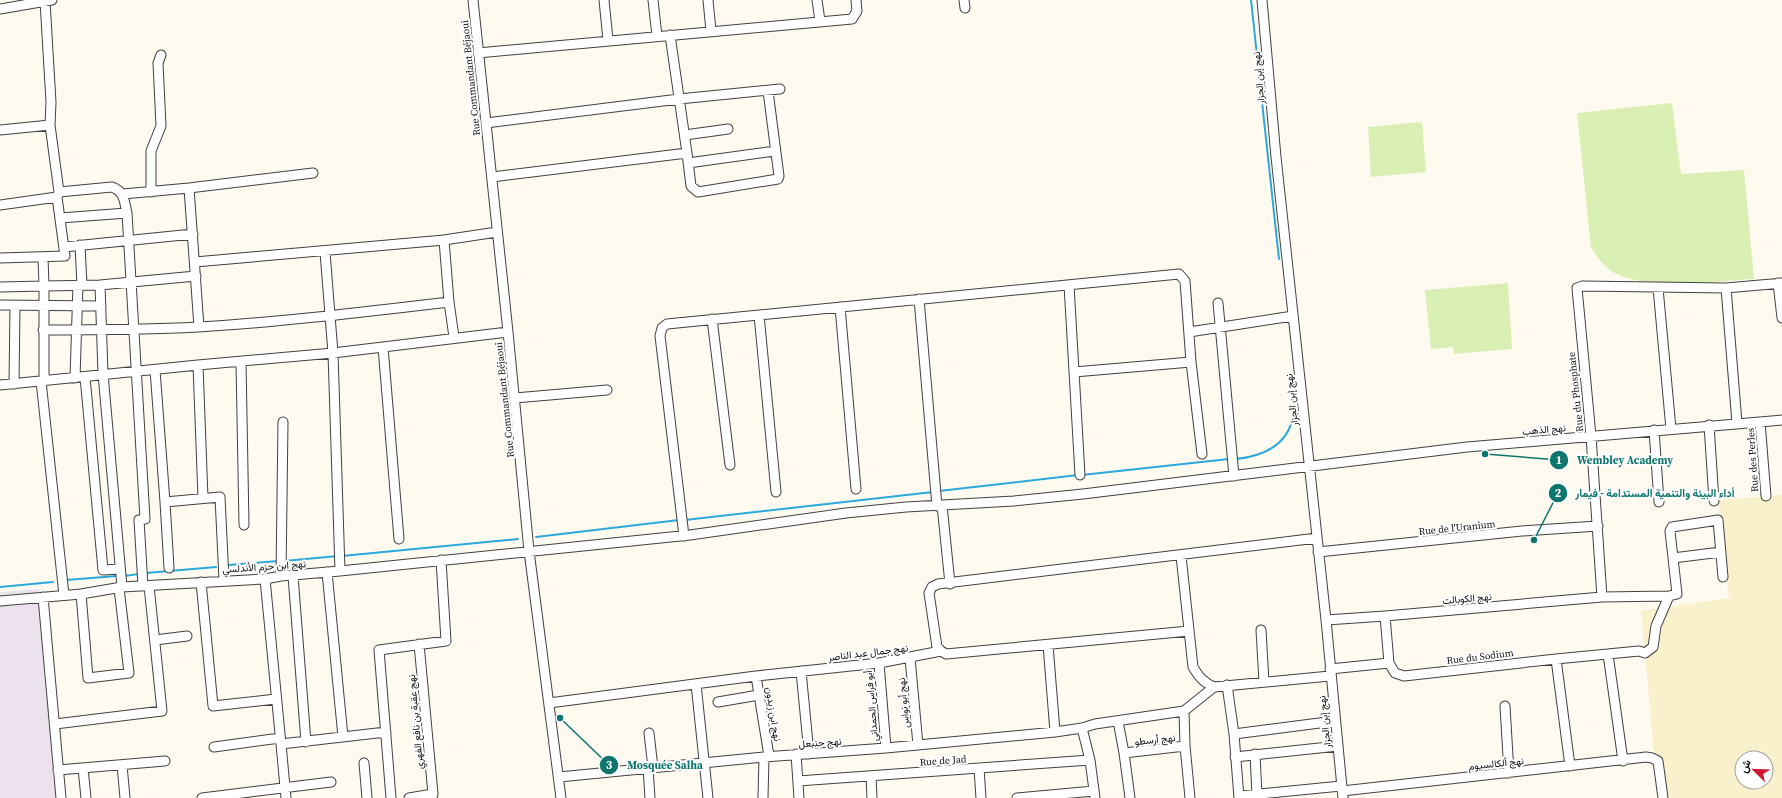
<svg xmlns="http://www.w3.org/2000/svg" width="1782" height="798" viewBox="0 0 1782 798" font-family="'Source Serif 4',Vazirmatn,serif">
  <rect width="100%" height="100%" fill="#fffaf0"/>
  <!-- industrial -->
  <path fill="#ebe2ee" d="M39 589 56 798H0V592Z"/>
  <!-- farmland -->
  <path fill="#f9f0cc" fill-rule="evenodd" d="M1782 495V798H1658L1641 611 1729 598 1718 500ZM1742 758H1766V782H1742Z"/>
  <!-- green -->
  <path fill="#d9efb4" d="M1672 103 1681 174 1744 170 1754 279C1713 281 1646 292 1611 271 1602 265 1597 256 1591 248L1577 113Z
    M1422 122 1426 172 1371 177 1368 127Z
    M1508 283 1512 349 1454 354 1453 347 1431 349 1425 290Z"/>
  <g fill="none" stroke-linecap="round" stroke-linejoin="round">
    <!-- stream -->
    <path stroke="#2ca9dc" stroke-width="2" d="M1251 0 1279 259
      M1236 459C1263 456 1288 446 1293 416
      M1082 475 1229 459
      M939 491 1078 475
      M685 520 933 492
      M536 537 679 520
      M342 556 518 539
      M284 561 338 556
      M229 565 278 561
      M146 573 216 567
      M124 576 139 574
      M66 580 117 576
      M0 587 53 582"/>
    <!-- minor casing -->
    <g stroke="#414141" stroke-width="11">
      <path id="minor" d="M473 0 508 332 529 551 561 798
        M604 0 608 40
        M653 0 657 36
        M708 0 711 31
        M817 0 820 21
        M964 0 965 8
        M1262 0 1276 157 1326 620 1343 798
        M0 9 52 0
        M478 53 852 19 857 11 856 0
        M486 123 679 99 780 89
        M0 130 50 125
        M685 135 728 129
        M687 153 691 186 698 192 778 179 779 176 768 91
        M688 163 775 151
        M492 177 687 153 670 35
        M189 188 199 327
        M59 192 112 187C125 192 124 201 127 213L145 519 139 520 143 586
        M151 192V151L161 126 158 63 161 55
        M123 194 189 188 313 173
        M0 205 57 197
        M60 218 127 213
        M80 245 82 285
        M64 247 193 234
        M325 252 333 353 340 571
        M43 257 44 286 100 285 196 276
        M0 258 65 256 57 197 59 192 50 125 51 102 45 1
        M195 262 444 240
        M1778 283 1782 318
        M100 285 103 374 122 587
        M1069 285 1080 475
        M0 287 44 286V381
        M1658 288 1671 429
        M1726 288 1737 423
        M919 299 937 506
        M1218 303 1234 476
        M0 305 101 306
        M840 307 856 489
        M759 315 776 492
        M712 319 730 465
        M43 330C94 330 146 330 198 327 281 322 365 312 449 302
        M1189 332 1293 316
        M454 337 449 302 444 240 497 232
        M383 347 399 539
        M241 362 244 525
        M198 365 203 498
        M155 370 165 502 169 568
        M1074 372 1191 362
        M85 377 103 570 120 569
        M75 378 78 285
        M41 381 64 595
        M14 384 15 306
        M0 385 198 365 333 353 508 332
        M515 398 607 390
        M1760 422 1766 496
        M1709 425 1714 501
        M1654 430 1659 502
        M165 502 220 497 224 580
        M942 505 950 584
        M684 536 660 336 662 328 667 324 1179 274 1185 281 1191 362 1202 454
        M1318 552 1522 531 1598 526
        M1181 556 1193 667C1199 677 1203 682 1214 687L1330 676
        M1673 558 1721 552
        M327 572 343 737
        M281 576 283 422
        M293 576 306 742
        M265 579 281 744 386 732
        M201 582 213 706 276 699
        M81 594 88 678 129 673 119 588
        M43 597 61 798
        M1602 597 1669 596 1677 594 1670 531 1672 527 1718 520 1723 577
        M0 601 81 594 122 587 265 579 281 576 340 571 690 535 846 513 906 507 1014 501 1083 494 1467 447 1782 420
        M1385 616 1389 663
        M1326 620 1385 616 1602 597 1591 436 1577 288 1582 286 1726 288 1782 283
        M1261 630 1264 682
        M155 640 187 636
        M419 644 433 794 432 798
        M1048 645 1055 732
        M941 651 937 647 929 593 932 587 938 584 1317 538
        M1608 654 1623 761
        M910 658 918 745
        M1556 659 1570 766
        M879 663 886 748
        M1330 669 1389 663 1395 673 1404 676 1556 659 1639 651 1645 653 1653 647 1656 626 1669 596
        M801 671 809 754
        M756 676 769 756
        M696 684 708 798
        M1227 685 1234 734
        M718 702 759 695
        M549 703 756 676 879 663 941 651 946 654 1189 631
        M1505 706 1509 773
        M1184 711 1185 746 1190 798
        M1118 721 1124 753
        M55 724 162 711 149 586
        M1082 728 1090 760 1095 798
        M649 733 653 768
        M281 744 286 798
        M214 747 280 738
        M796 754 799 798
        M1255 754 1257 795
        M1235 757 1338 746
        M364 763 367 798
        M122 765 125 798
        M83 768 86 798
        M648 768 650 798
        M979 768 981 798
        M58 770 165 761
        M871 776 872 798
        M559 777 764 757 886 748 1055 732 1082 728 1095 724 1184 711 1214 687
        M798 781 1090 760
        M1342 791 1646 757 1652 758 1658 761 1663 798
        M1239 796 1341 786
        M202 798 331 782
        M391 798 379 650 446 641 441 560
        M409 798 433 794
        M763 798 764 757
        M1017 798 1094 791
        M1130 798 1124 753 1185 746
        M1239 798 1234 734 1335 721"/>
    </g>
    <!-- minor -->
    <use href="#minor" stroke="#fff" stroke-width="9"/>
  </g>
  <g text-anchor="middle" stroke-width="4" stroke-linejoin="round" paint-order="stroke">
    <!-- street labels -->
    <g font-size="10" fill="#0e0e0e" stroke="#fff">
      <text transform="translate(470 78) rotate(-96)" y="4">Rue Commandant Béjaoui</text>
      <text transform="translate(1258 78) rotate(-95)" y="4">نهج إبن الجزار</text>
      <text transform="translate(1575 392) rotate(-96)" y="4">Rue du Phosphate</text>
      <text transform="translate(504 400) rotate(-96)" y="4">Rue Commandant Béjaoui</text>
      <text transform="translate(1291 400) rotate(-96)" y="4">نهج إبن الجزار</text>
      <text transform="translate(1544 429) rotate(-5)" y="4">نهج الذهب</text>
      <text transform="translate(1752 460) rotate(-94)" y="4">Rue des Perles</text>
      <text transform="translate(1457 527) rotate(-6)" y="4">Rue de l'Uranium</text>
      <text transform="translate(264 566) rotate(-4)" y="4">نهج ابن حزم الأندلسي</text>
      <text transform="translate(1467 598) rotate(-5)" y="4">نهج الكوبالت</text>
      <text transform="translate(868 652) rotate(-7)" y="4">نهج جمال عبد الناصر</text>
      <text transform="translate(1480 656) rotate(-7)" y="4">Rue du Sodium</text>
      <text transform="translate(903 703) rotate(-95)" y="4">نهج أبو نواس</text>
      <text transform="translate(871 706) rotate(-95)" y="4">أبو فراس الحمداني</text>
      <text transform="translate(774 714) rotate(81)" y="4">نهج ابن زيدون</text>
      <text transform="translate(415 722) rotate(-95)" y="4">نهج عقبة بن نافع الفهري</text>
      <text transform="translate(1324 722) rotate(-96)" y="4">نهج إبن الجزار</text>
      <text transform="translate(1155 739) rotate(-6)" y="4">نهج أرسطو</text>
      <text transform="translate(820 742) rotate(-4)" y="4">نهج حنبعل</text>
      <text transform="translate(943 760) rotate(-4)" y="4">Rue de Jad</text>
      <text transform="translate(1496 763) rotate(-6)" y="4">نهج ألكالسيوم</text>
    </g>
  </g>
  <!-- callouts -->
  <path fill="none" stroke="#0f766e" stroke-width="1.5" d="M1485 454L1559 460M1534 540L1558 493M560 718L609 765"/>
  <g fill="#0f766e" stroke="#fff" stroke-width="1.5">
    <circle cx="1485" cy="454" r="4"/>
    <circle cx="1534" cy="540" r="4"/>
    <circle cx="560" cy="718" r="4"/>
    <circle cx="1559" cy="460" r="10"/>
    <circle cx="1558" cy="493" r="10"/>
    <circle cx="609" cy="765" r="10"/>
  </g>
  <g font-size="12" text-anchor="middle" font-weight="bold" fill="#fff">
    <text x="1559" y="464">1</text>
    <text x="1558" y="497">2</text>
    <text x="609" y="769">3</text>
  </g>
  <g font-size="11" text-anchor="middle" font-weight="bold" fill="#0f766e" stroke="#fff" stroke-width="4" stroke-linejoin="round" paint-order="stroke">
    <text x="1625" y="464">Wembley Academy</text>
    <text x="1655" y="497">أداء البيئة والتنمية المستدامة - فيمار</text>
    <text x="665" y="769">Mosquée Salha</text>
  </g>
  <!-- north arrow -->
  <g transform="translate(1754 770) rotate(293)"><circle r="19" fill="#ffffff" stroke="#9f9f9f"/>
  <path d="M0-3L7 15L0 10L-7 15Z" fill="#cf1632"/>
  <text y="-6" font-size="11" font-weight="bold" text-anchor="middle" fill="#0e0e0e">ش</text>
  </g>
</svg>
